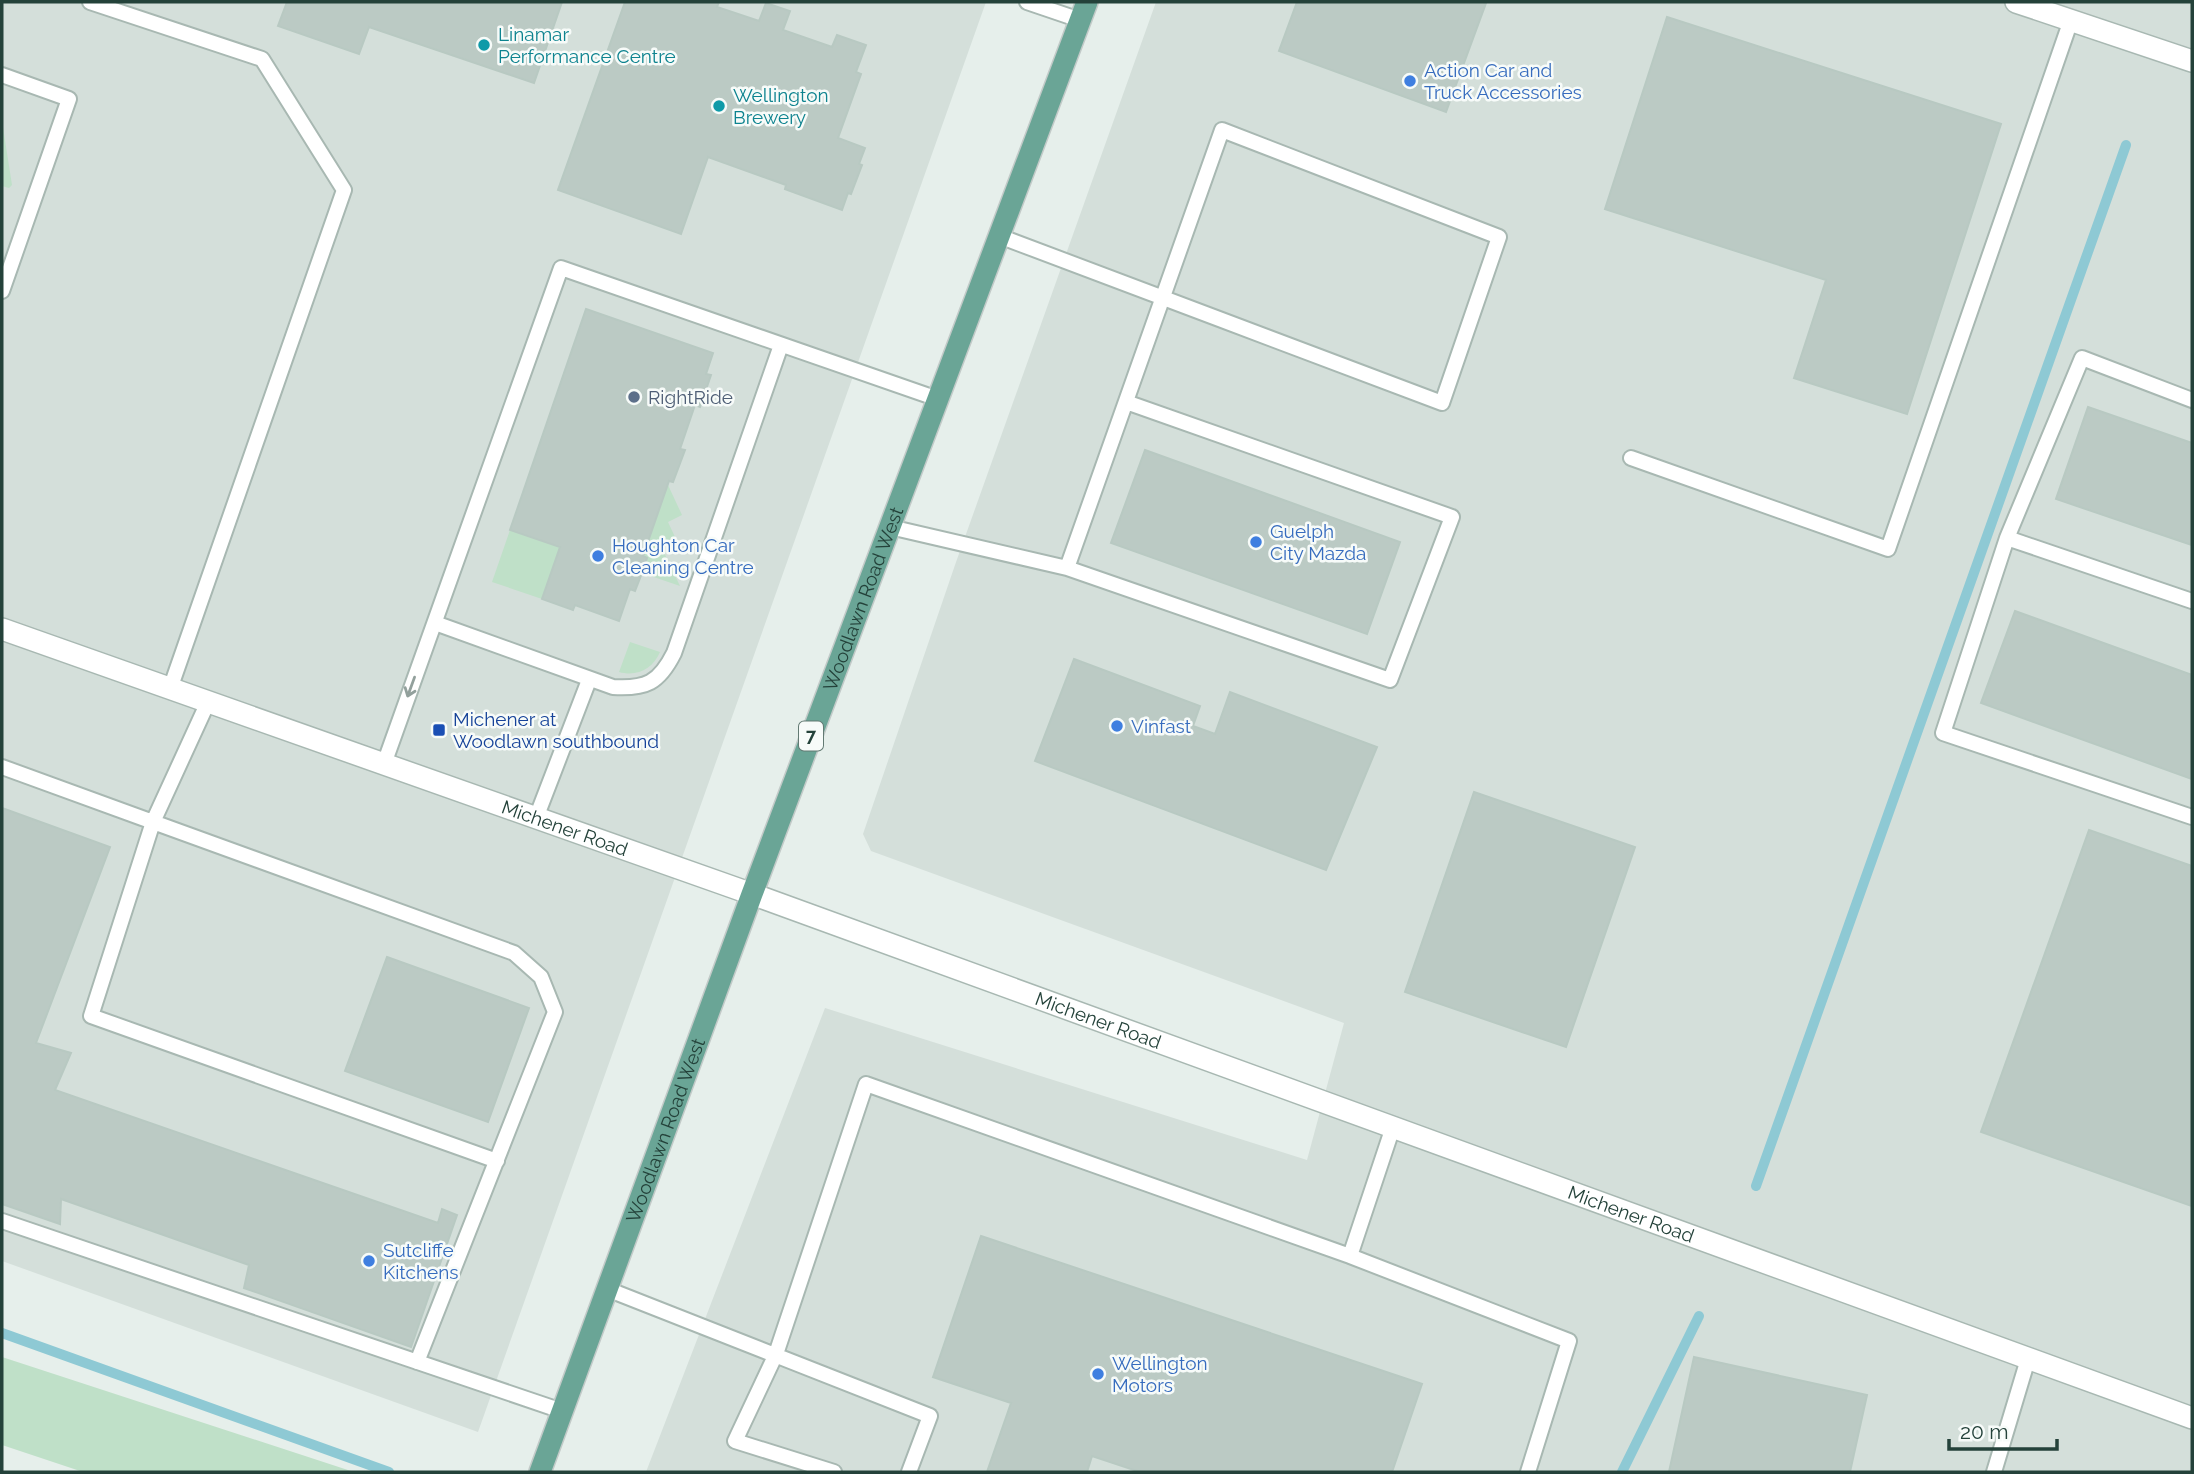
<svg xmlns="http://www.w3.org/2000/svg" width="2194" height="1474" viewBox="0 0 2194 1474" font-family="Raleway,sans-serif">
  <rect width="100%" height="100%" fill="#e6efeb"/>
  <!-- built -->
  <path fill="#d4dfda" d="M2 2H986L478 1432 2 1261Z
    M1156 2H2192V1472H646L825 1008 1307 1160 1344 1023 871 851 863 834 955 565Z"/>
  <!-- green -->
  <path fill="#bfe0c8" d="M2 121 12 185 9 188 2 186Z
    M668 485 682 515 668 522 675 537 660 544 680 586 642 573 643 556Z
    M510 530 560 547 542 599 492 582Z
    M630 642 660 652C653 669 637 677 619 672Z
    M2 1357 354 1472H83L2 1445Z"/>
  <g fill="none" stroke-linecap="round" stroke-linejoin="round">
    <!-- stream -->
    <path stroke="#8ec9d4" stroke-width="10" d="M1756 1186 2126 145
      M2 1333 389 1472
      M1622 1472 1699 1316"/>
  </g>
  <!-- building -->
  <path fill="#bbcac4" stroke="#b8c9c2" stroke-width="2" d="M287 2H562L534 83 369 27 359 54 278 26Z
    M625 2H719L717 7 759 21 766 3 790 11 783 30 832 47 837 35 866 45 856 72 861 74 838 138 865 148 859 164 862 165 851 194 848 193 842 210 785 189 786 185 708 157 681 234 558 190Z
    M1297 2H1483L1486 3 1446 112 1279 51Z
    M1667 17 2001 124 1907 414 1794 378 1826 280 1605 209Z
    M586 309 713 353 706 374 711 375 700 407 695 405 680 449 685 450 673 482 669 481 643 556 647 558 642 573 635 591 630 589 619 621 575 605 573 610 542 599 560 547 510 530Z
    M2088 407 2192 443V545L2056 499Z
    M1145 450 1400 542 1367 634 1111 543Z
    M2015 611 2192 675V779L1981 703Z
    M1074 659 1200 706 1193 726 1215 734 1230 692 1377 747 1326 870 1035 761Z
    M1474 792 1635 847 1566 1047 1405 992Z
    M2 808 110 847 36 1043 71 1053 55 1090 438 1223 442 1209 457 1215 411 1347 244 1288 249 1265 61 1199 60 1224 2 1204Z
    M2089 830 2192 866V1206L1981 1132Z
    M387 957 529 1008 488 1122 345 1071Z
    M981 1236 1422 1384 1392 1472H1140L1092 1456 1087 1472H987L1011 1403 933 1377Z
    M1694 1357 1867 1395 1850 1472H1669Z"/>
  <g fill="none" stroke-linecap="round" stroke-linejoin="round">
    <!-- lane casing -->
    <g stroke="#a8b8b2" stroke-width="18">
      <path id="lane" d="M90 2 262 59 344 190 170 689
        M1027 2 1080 20
        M2 75 69 99 2 291
        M999 236C1147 292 1294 347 1442 403L1499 237 1222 130C1171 276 1119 422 1067 568L1390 680 1452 517 1126 402
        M1631 458 1888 549 2071 20
        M890 527 1067 568
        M2007 538 2082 358 2192 400
        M2192 601 2007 538 1943 733 2192 817
        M435 623 613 687C646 689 659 683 674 653L781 345
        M384 764 561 268 938 399
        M2 767 153 822 208 702
        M536 818 589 680
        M1393 1127 1350 1256 1569 1341 1528 1472
        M2 1221 562 1411
        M607 1289 930 1416 909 1472
        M417 1362 555 1012 541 977 514 953 153 822 91 1016 497 1161
        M834 1472 735 1441 776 1354 866 1084 1350 1256
        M1994 1472 2028 1359"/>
    </g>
    <!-- street casing -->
    <g stroke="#a8b8b2" stroke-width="24">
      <g id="street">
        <path d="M2016 2 2192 61"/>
        <path id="s1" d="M2 629 752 894 2192 1418"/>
      </g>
    </g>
    <!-- primary casing -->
    <g stroke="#c2cac8" stroke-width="24">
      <g id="primary">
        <path id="s2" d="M540 1472 752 894 1087 2"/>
      </g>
    </g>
    <!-- lane -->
    <use href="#lane" stroke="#fff" stroke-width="14"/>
    <!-- street -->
    <use href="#street" stroke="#fff" stroke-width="21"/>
    <!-- primary -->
    <use href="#primary" stroke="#6aa596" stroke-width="21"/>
  </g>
  <!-- one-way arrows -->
  <defs><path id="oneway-shaft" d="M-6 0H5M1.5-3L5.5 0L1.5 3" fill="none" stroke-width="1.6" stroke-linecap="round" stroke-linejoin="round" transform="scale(1.75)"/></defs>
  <use stroke="#92a09c" href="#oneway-shaft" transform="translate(411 687) rotate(110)"/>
  <!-- markers -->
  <g fill="#0f9aa8" stroke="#f7fbf9" stroke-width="2.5">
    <circle cx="484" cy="45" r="7"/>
    <circle cx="719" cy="106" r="7"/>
  </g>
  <g fill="#3f7fe0" stroke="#f7fbf9" stroke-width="2.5">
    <circle cx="1410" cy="81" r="7"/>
    <circle cx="1256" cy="542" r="7"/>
    <circle cx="598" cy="556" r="7"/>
    <circle cx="1117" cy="726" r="7"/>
    <circle cx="369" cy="1261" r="7"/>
    <circle cx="1098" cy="1374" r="7"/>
  </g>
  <circle fill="#5c6f8a" stroke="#f7fbf9" stroke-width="2.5" cx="634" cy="397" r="7"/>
  <rect fill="#1a4fb4" stroke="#f7fbf9" stroke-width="2.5" x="432" y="723" width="14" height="14" rx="3.5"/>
  <g text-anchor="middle" stroke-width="5" stroke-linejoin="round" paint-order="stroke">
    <!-- shield labels -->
    <rect fill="#f7fbf9" stroke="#637a73" stroke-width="2" x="799" y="721.5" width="24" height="29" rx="5"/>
    <g font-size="18" font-weight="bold" fill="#24423a">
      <text x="811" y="742">7</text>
    </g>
    <!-- culture labels -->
    <g font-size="19" fill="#0d838f" stroke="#f7fbf9" text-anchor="start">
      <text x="498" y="41">Linamar<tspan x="498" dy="22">Performance Centre</tspan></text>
      <text x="733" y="102">Wellington<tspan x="733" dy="22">Brewery</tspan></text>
    </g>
    <!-- shop labels -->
    <g font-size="19" fill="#366cbe" stroke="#f7fbf9" text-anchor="start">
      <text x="1424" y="77">Action Car and<tspan x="1424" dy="22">Truck Accessories</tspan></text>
      <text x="1270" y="538">Guelph<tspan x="1270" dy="22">City Mazda</tspan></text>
      <text x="612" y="552">Houghton Car<tspan x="612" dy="22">Cleaning Centre</tspan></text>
      <text x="1131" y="733">Vinfast</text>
      <text x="383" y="1257">Sutcliffe<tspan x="383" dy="22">Kitchens</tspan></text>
      <text x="1112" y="1370">Wellington<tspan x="1112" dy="22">Motors</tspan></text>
    </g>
    <!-- service labels -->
    <g font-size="19" fill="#4e5e75" stroke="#f7fbf9" text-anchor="start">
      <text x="648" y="404">RightRide</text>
    </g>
    <!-- street labels -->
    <g font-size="19" fill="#24423a" stroke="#f7fbf9">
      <text dy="7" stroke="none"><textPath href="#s2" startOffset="931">Woodlawn Road West</textPath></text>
      <text dy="7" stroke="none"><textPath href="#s1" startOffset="597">Michener Road</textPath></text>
      <text dy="7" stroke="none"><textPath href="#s1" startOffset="1164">Michener Road</textPath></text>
      <text dy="7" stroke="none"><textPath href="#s2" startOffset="364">Woodlawn Road West</textPath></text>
      <text dy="7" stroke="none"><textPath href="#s1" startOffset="1731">Michener Road</textPath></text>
    </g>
    <!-- transit labels -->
    <g font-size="19" fill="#164399" stroke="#f7fbf9" text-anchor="start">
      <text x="453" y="726">Michener at<tspan x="453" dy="22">Woodlawn southbound</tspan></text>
    </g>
  </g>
  <!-- border -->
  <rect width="2194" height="1474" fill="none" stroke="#24423a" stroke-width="7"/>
  <!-- scale -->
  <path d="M1949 1439v10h108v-10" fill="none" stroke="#24423a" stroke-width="3.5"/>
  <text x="1960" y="1439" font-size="21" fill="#24423a" stroke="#f7fbf9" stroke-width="5" paint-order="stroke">20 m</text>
</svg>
